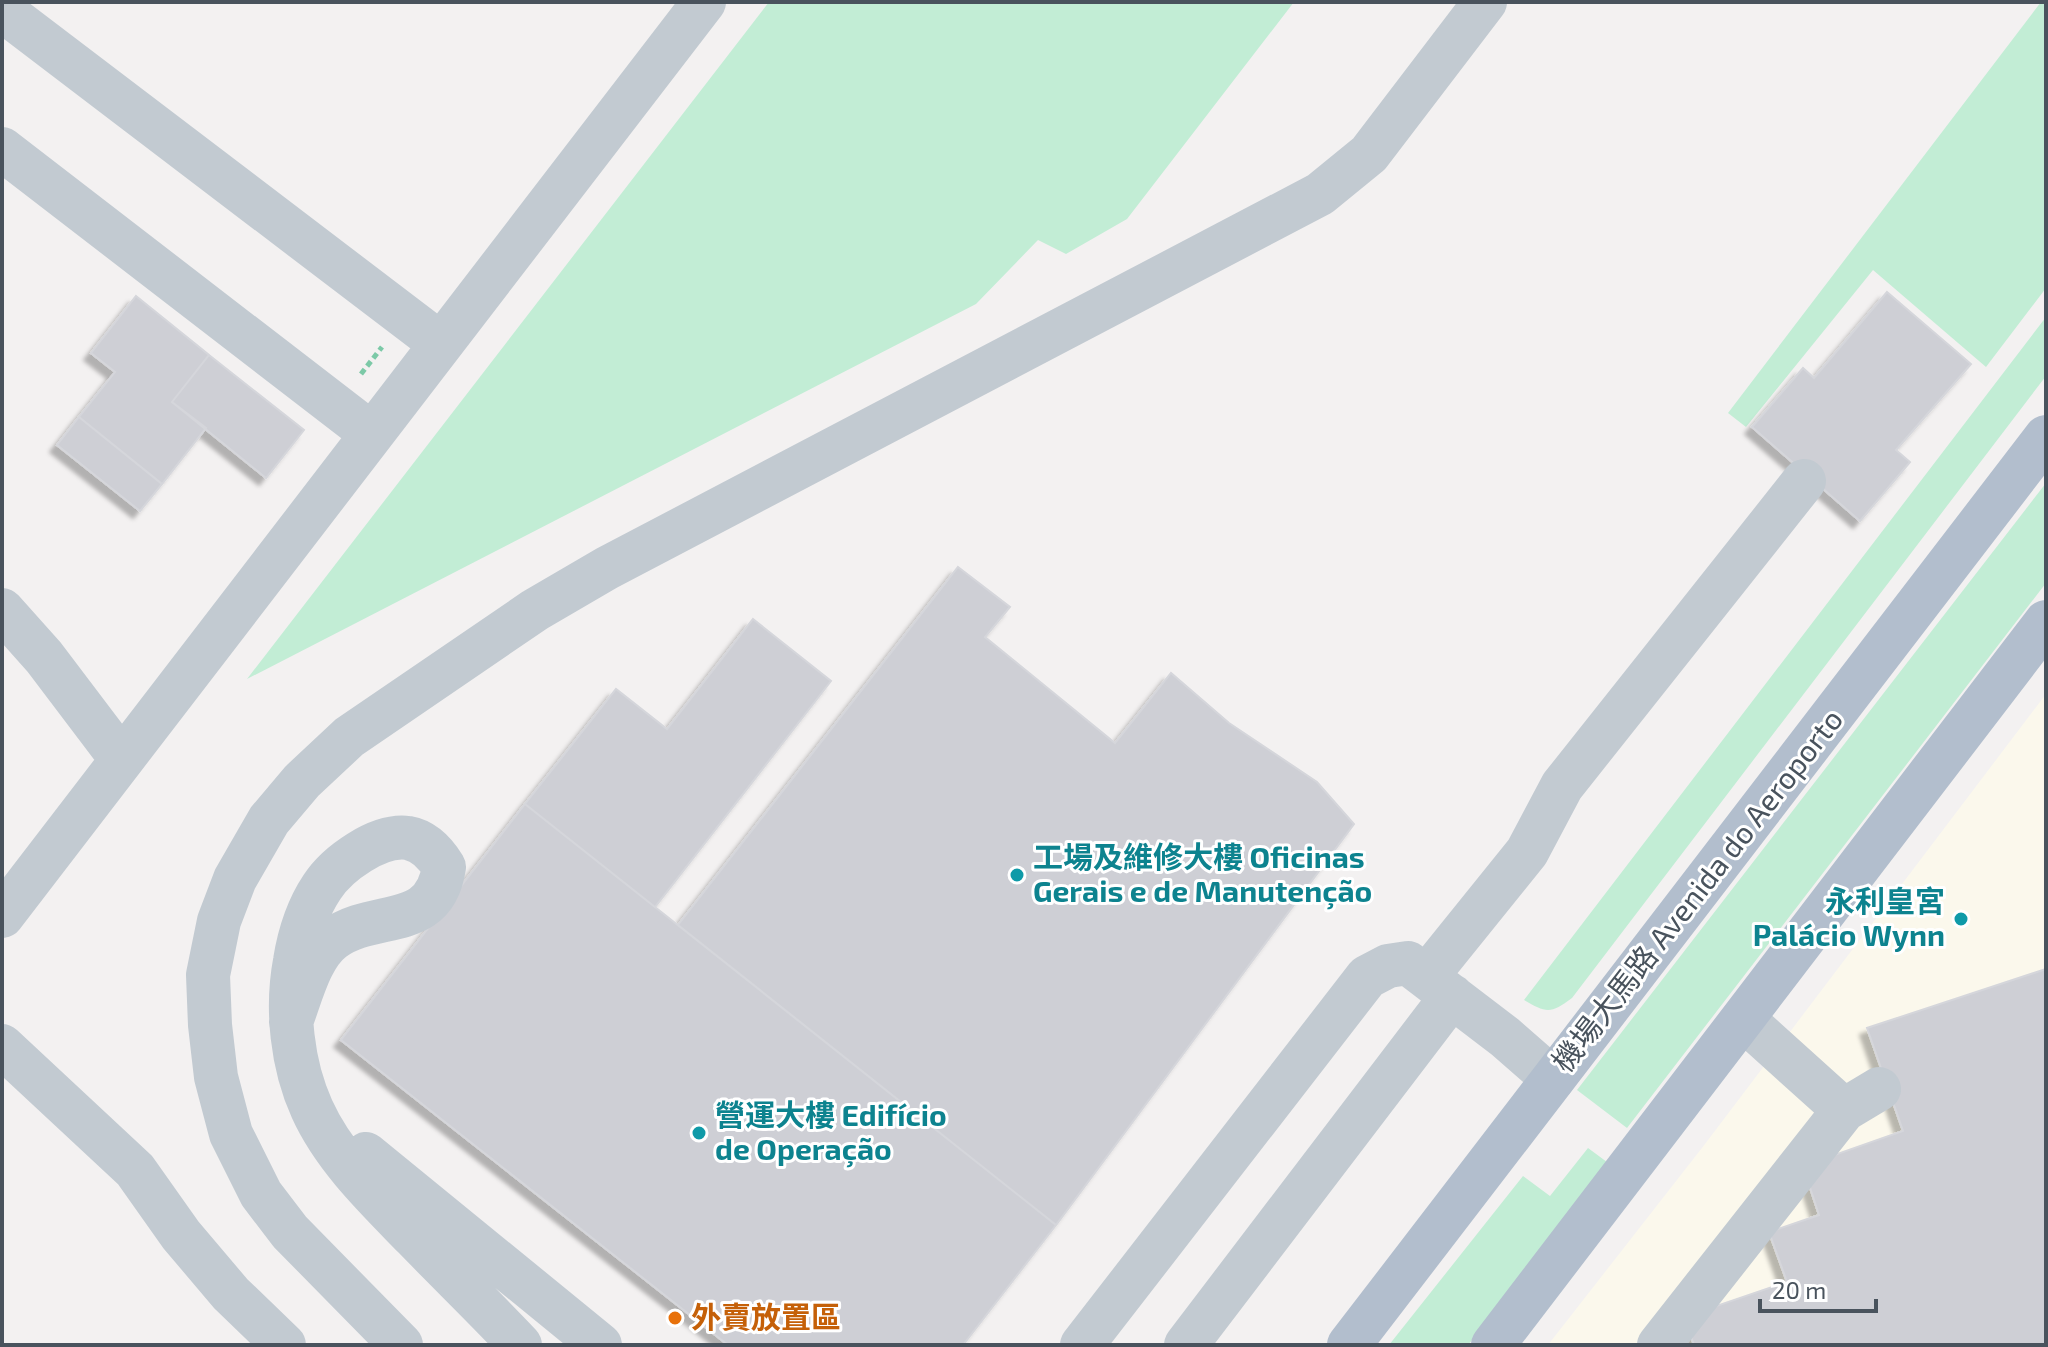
<svg xmlns="http://www.w3.org/2000/svg" width="2048" height="1347" viewBox="0 0 2048 1347" font-family="'Exo 2','Noto Sans SC',sans-serif">
  <defs>
    <filter id="shadow"><feDropShadow dx="-7" dy="7" stdDeviation="2" flood-color="#0004"/></filter>
  </defs>
  <rect width="100%" height="100%" fill="#f3f1f1"/>
  <!-- commercial -->
  <path fill="#fbf8ec" d="M2046 694V1345H1548L1705 1144Z"/>
  <!-- green -->
  <path fill="#c2edd5" d="M769 2H1294L1127 219 1066 254 1038 240 976 304 247 679Z
    M2041 2H2046V288L1986 367 1873 270 1746 427 1728 413Z
    M2046 317V376L1572 998C1551 1014 1546 1013 1524 1000Z
    M2046 483V583L1627 1128 1577 1090Z
    M1588 1148 1611 1165 1468 1345H1389L1523 1176 1550 1196Z"/>
  <!-- building -->
  <path fill="#cecfd5" stroke="#d5d6db" stroke-width="2" filter="url(#shadow)" d="M1887 292 1971 364 1896 450 1910 462 1860 521 1752 427 1803 368 1814 378Z
    M136 296 209 355 172 402 206 428 162 484 79 417 115 372 91 353Z
    M209 355 304 430 266 478 172 402Z
    M79 417 162 484 140 511 57 445Z
    M958 567 1010 607 985 637 1115 743 1171 673 1229 723 1317 782 1354 824 1056 1225 678 925Z
    M753 619 831 681 655 907 525 804 616 689 667 729Z
    M525 804 1056 1225 963 1345H728L341 1040Z
    M2046 969V1345H1694L1684 1317 1787 1282 1769 1232 1819 1215 1803 1166 1903 1131 1867 1028Z"/>
  <g fill="none" stroke-linecap="round" stroke-linejoin="round">
    <!-- path -->
    <path stroke="#7cc9a7" stroke-width="5" stroke-dasharray="6 4" stroke-linecap="butt" d="M361 374 382 347"/>
    <!-- minor -->
    <path stroke="#c2cad1" stroke-width="44" d="M2 10 441 344
      M2 149 372 434
      M2 610 44 657 122 760
      M2 916 704 2
      M1427 976 1527 852 1562 786 1804 481
      M1743 1019 1844 1110
      M291 1022C301 996 310 956 333 939 376 908 434 933 444 867 436 854 425 841 408 838 378 834 337 864 322 887 308 908 299 936 295 961 286 1009 292 1065 312 1109 334 1158 377 1199 414 1237 449 1273 485 1308 520 1345
      M2 1046 135 1170 181 1235 231 1294 284 1345
      M366 1154 600 1345
      M401 1345 290 1232 261 1194 231 1134 216 1077 210 1025 208 975 219 921 235 879 269 820 302 781 349 737 535 610 607 568 1320 194 1369 154 1485 2
      M1082 1345 1367 977 1388 966 1408 963 1505 1037 1553 1079
      M1186 1345 1452 996
      M1659 1345 1844 1110 1879 1089"/>
    <!-- major -->
    <path stroke="#b2becd" stroke-width="44" d="M1349 1345 2046 437
      M1493 1345 2046 622"/>
  </g>
  <!-- markers -->
  <g fill="#0f9aa8" stroke="#fff" stroke-width="3">
    <circle cx="1017" cy="875" r="8"/>
    <circle cx="1961" cy="919" r="8"/>
    <circle cx="699" cy="1133" r="8"/>
  </g>
  <circle fill="#e8710a" stroke="#fff" stroke-width="3" cx="675" cy="1318" r="8"/>
  <g text-anchor="middle" stroke-width="6" stroke-linejoin="round" paint-order="stroke">
    <!-- culture labels -->
    <g font-size="30" font-weight="bold" fill="#0d838f" stroke="#fff" text-anchor="start">
      <text x="1033" y="868">工場及維修大樓 Oficinas<tspan x="1033" dy="34">Gerais e de Manutenção</tspan></text>
      <text x="1945" y="912" text-anchor="end">永利皇宮<tspan x="1945" dy="34">Palácio Wynn</tspan></text>
      <text x="715" y="1126">營運大樓 Edifício<tspan x="715" dy="34">de Operação</tspan></text>
    </g>
    <!-- street labels -->
    <g font-size="30" fill="#49535d" stroke="#fff">
      <text transform="translate(1698 891) rotate(-52)" y="10">機場大馬路 Avenida do Aeroporto</text>
    </g>
    <!-- food labels -->
    <g font-size="30" font-weight="bold" fill="#c56008" stroke="#fff" text-anchor="start">
      <text x="691" y="1328">外賣放置區</text>
    </g>
  </g>
  <!-- border -->
  <rect width="2048" height="1347" fill="none" stroke="#49535d" stroke-width="8"/>
  <!-- scale -->
  <path d="M1760 1299v12h116v-12" fill="none" stroke="#49535d" stroke-width="4"/>
  <text x="1772" y="1299" font-size="24" fill="#49535d" stroke="#ffffff" stroke-width="6" paint-order="stroke">20 m</text>
</svg>
